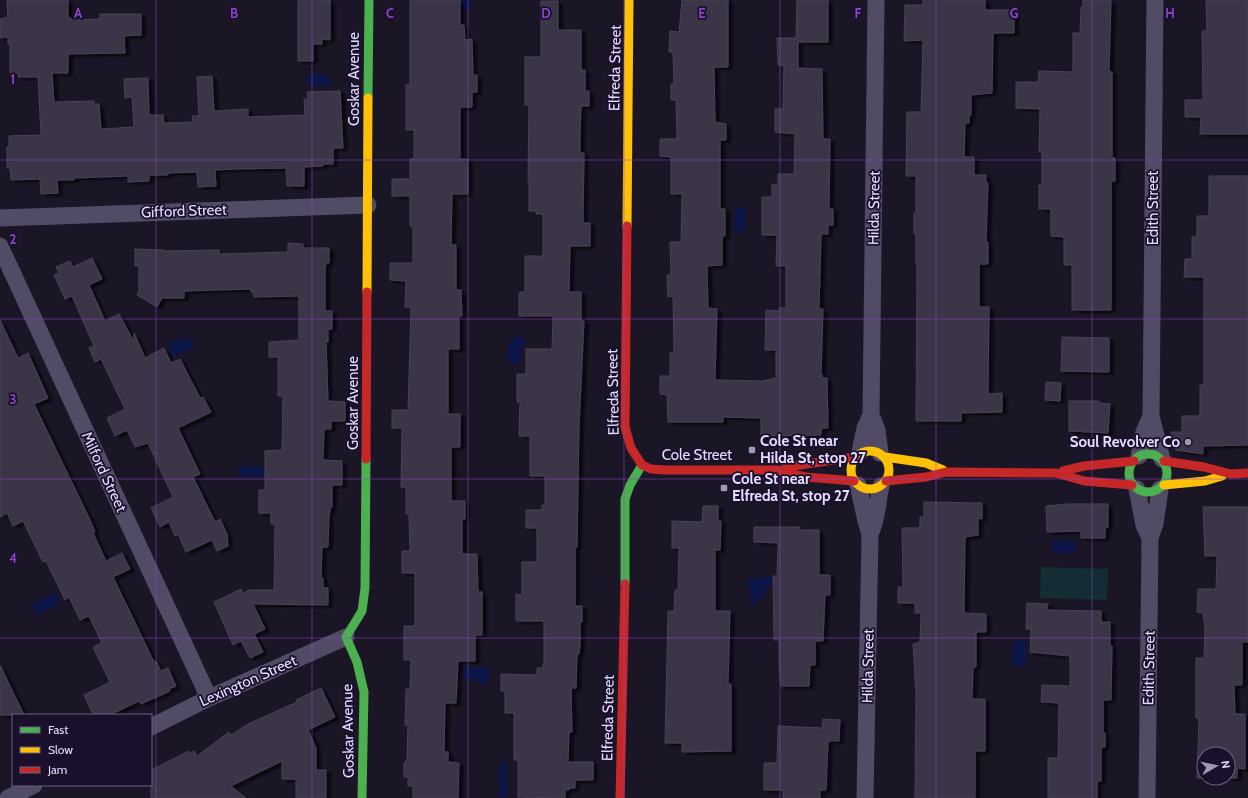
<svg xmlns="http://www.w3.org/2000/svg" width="1248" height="798" viewBox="0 0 1248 798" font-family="Cabin,sans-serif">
  <defs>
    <filter id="shadow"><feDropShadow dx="4.5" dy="2.5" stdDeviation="1" flood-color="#0009"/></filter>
  </defs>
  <rect width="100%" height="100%" fill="#1b1625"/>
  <!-- green -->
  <path fill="#142d34" d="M1041 567 1108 569 1107 600 1040 598Z"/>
  <!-- water -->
  <path fill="#0c1648" d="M445 0H472L471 10 445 9Z
    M309 74H321L329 77 330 87 307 84 306 78Z
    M736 207H743L746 213 745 231 737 234 733 230C736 222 733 215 736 207Z
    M519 336 524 339 526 342 520 352 522 359 517 364 511 365C502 356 507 339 519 336Z
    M182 337 191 340 194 347 172 357 167 344Z
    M239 466H264V478L239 477Z
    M1054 540 1074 541 1076 544V550L1072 553 1055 552 1050 547Z
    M766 575 771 577 772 585 767 587 763 598 759 599 755 606 750 604 751 590 748 585V579L761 578Z
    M56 592 61 603 37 615 32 604Z
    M1013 641H1026V666H1012Z
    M463 667 490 668 488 682 483 685 475 680H467L464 677Z
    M499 763H507V797H499Z"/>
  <!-- building -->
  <path fill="#3b3446" stroke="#494158" filter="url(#shadow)" d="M7 0H68V18H71V20L100 19V14H141V35L124 36 125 53 68 54V73H52L54 102 94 101V104H99L101 129 134 127 132 97 125 98 124 79 148 78 149 115H163L164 123 193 122 192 116H199L197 77 212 76 214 111 248 109V117L305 115 304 99H308L307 92 340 91 343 148H333V164H323V166L304 167V186H287L286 168 236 169 215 170 216 186 198 187 197 172 168 173V175H149V181L128 182V176L74 178V180H57L58 193 41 194 40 179 11 180 10 168H7V147H9V136L41 135 38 77H18V73H10V44H8V37L0 38V19L8 17Z
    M298 0H330V40L322 39V44H313V61H298Z
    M410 0H460V25H464L465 40 472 39 473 75H477V92H472V107H460V159H468V194H452L451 245H456V290H461L462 316H459V349H448V414H460V447H451V501H465V519H462V554H477L478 592H482V635H475V661H458L456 703H445L444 752H448V762L459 763 458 798H413V786H408V777H404V763L407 760 408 725H405L406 689H410L411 660H404V626H415V573H402V551H410L409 514H406V487H401L402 428H392V410H408L411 308 405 307 406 281 390 280V263H413V229L412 227 410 226V196H392V179H410V159H414V130H406V85H410Z
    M682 0H728V67H714L715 122 726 124V140H720V209H725V236H722V265L707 266 708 308 717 309 715 380 762 381 776 378V350H765L766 310 779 311V308H786V266H776L777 235H762V197H772V184L778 185V174H794L795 134 775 132V109H783L784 66 778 65 777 38H796L797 0H828V42H798V68L822 69 823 139H830L829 209H833V225H828V234H822L821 236 819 309H823L821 374H822V378H827L828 428H821V435L761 436V418L723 417V422H668L667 395 660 394V376H670V353H674L673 296 668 297 667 275H671L670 242H681L682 194H671V157L660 156V139H677L676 100H671V84H674L673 52H669L670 31 679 32Z
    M923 0H985V10H1014V33H993L992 93 971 95V115H969V123H965L964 157H974V175H986V183H988L986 242H988V264H979V307H989L988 394 1002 393V412L961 413V421H916L917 264H916V237L915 233H914V213H916V176H906L907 112H921L923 40 904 41 905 5H923Z
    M1083 0H1111L1109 72H1112V158H1115V181H1111V310H1072V265H1064V237L1051 236V209H1039V185H1042V152H1039L1040 109 1016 108V82H1038L1039 71 1073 72V33H1080L1081 7 1083 8Z
    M1206 0H1248V134H1200L1201 117H1185V100H1203L1202 31H1207Z
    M541 1H558V30H581V70H585V91H589V106H581L580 134V153H584L583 223H590V246H570L569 292H581V321H584L579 426 577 547H575V606H582V622H580V646L579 654H577L576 688H571L572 732H569L568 762H593V780H575V788H569V790H565V798L518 797V760H514V713H505V691H501V674L537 675V668H543V664H544V621H516V594L522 595V562H537V528H526V510H542V505H545V476H530V436H519L520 402H517V374H526V349H552L553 316H519V295L520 292H525V256H543V214H536V211H529V182H528L529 105H525V57H541Z
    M1209 176H1248V445L1203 446V454L1176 450 1172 446 1171 432H1182V416H1200V385H1204V277H1184L1185 259H1192V237H1197V216H1209Z
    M288 243 303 244V248H329V263H327L325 266V311H332V329H328V342L326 341 328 401 345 402V421H331V429H324L323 460 342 461V485H332V507H330V513H329L328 547H322L321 578H323V588H328V605L253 604 265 629 254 634 263 652 250 658 241 641 233 645 214 602 241 589 243 593 249 590H274L275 524H271V513H259V490H265V451L282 450 283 396H278V357H269V342L299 340V296L254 297 253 292H251V289L184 291V298H162L157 307 137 295 139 291V266H135V249L164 250V251L219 250V254L288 252Z
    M92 258 102 279 89 285 105 321 119 314 134 342V333L145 358 164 348 171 363 180 359 200 398 203 397 211 412 178 428 200 474 193 477 215 522 220 519 227 534 228 546 217 551 212 540 186 552 178 534 175 536 169 522 160 527 151 508 173 497 148 443 135 447 127 430 115 436 107 418 125 409 101 359 95 362 89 348 94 346 72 296 65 299 54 275 59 273 56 267 70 261 73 267Z
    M0 320 18 358 28 353 48 398 34 404 91 522 95 532 93 533 106 561 122 553 130 569 113 577 154 662 156 661 161 671 168 668 176 686 169 689 170 691 141 704 139 701 110 715H93L84 695 110 682 93 647 102 643 89 616 80 620 69 597 65 600 46 561 43 562 23 521 13 526 7 513 0 517Z
    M1062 337 1109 338V372L1061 371Z
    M1046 382 1061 383 1060 401 1045 400Z
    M1069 401H1099V403L1110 404 1108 433 1069 431Z
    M924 502 982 503V519L978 518V535L965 537 964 613 986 614V632H976V667H973L972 699H985V751H975V798H915L916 694 913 644 920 642 921 613H915V603H898V587H903L902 528H920V517H924Z
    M1067 504H1108V527L1105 528V538H1081V531L1047 532 1046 506Z
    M703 506H718V521H721L720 550H715V611H730L728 684H731V751L682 752V743H665L668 611H674L675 590H678L679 548H672V521L702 522Z
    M1203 507H1248V642H1242V685H1234L1235 714H1245V769L1237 768V778H1228V754H1204V778H1197L1199 718H1196V658H1204L1205 627 1203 613 1197 612 1198 589H1216L1217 556H1205Z
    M754 527H800V530H819V575H830V595H825L823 641H815V665H810L809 686H781L779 666V640H774L773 576H777L778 543 754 542Z
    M1027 603 1048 604 1047 610 1101 611V622H1110V646H1112L1111 700H1103V733H1105V747H1101V781H1097V798H1048V758H1058L1059 703 1041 702 1042 685 1070 686V656L1030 652 1031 629H1026Z
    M0 665 24 715H0Z
    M321 688 335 717 308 730 316 748V770H326V798H296V779H282V761L231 786 246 798H151V770L189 751 190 753 194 751 197 756 229 732 231 735 248 724 297 702 296 700Z
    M823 719 840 720 839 741H828L826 790H820V798H783V790H764V763H777L778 726 822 728Z"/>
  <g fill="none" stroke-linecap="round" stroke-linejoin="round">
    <!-- street -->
    <path stroke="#514b66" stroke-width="17" d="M876 0 871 415 877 430 880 453
      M1155 0 1151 416 1162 459
      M0 218 368 205
      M0 246 209 698
      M860 452 865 428 871 415
      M1139 456 1144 432 1151 416
      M858 485 866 521 870 534 865 798
      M1137 489 1144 525 1150 538
      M870 534C878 518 877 502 881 486
      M151 727 209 698 346 637
      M8 798 34 785
      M1147 798 1150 538 1155 524 1160 489"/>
    <!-- fast -->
    <path stroke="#4caf50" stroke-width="9" d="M368 98 369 0
      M1129 473a19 19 0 1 1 38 0a19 19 0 1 1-38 0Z
      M625 584V499L630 485 642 465
      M362 798 364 692 357 662 346 637 362 611 365 588 366 459"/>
    <!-- slow -->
    <path stroke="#ffc107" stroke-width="9" d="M627 226 629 0
      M367 292 368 98
      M851 470a19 19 0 1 1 38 0a19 19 0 1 1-38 0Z
      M885 457 926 463 943 470
      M1164 485 1205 481 1222 476"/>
    <!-- jam -->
    <path stroke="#c62828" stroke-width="9" d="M627 226 625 427 631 448 642 465
      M366 459 367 292
      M1164 461 1204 467 1231 474 1248 473
      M642 465 651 469 665 470H777L806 477 854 481
      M786 467 855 457
      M1063 471 1084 466 1134 461
      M886 481 926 477 946 472 1056 473 1084 481 1132 485
      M620 798 625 584"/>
  </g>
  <!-- grid -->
  <path fill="none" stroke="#8b46c9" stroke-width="1" stroke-opacity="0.55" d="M156 0V798M312 0V798M468 0V798M624 0V798M780 0V798M936 0V798M1092 0V798M0 160H1248M0 319H1248M0 479H1248M0 638H1248"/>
  <!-- markers -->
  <g fill="#9e96b3" stroke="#1a102b" stroke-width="1.5">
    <circle cx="1188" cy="442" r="4"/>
    <rect x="748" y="446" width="8" height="8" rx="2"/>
    <rect x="720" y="484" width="8" height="8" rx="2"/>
  </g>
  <g text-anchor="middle" stroke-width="3.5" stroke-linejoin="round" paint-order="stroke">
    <!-- street labels -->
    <g font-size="15" fill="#e5dbff" stroke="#1a102b">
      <text transform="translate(615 68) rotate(-89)" y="5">Elfreda Street</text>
      <text transform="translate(354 79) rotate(-90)" y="5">Goskar Avenue</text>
      <text transform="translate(874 208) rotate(-89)" y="5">Hilda Street</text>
      <text transform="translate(1153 208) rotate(-90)" y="5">Edith Street</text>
      <text transform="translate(184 211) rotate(-2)" y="5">Gifford Street</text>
      <text transform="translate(613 392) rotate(-91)" y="5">Elfreda Street</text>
      <text transform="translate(353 403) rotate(-90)" y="5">Goskar Avenue</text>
      <text x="697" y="460">Cole Street</text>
      <text transform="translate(104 472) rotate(65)" y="5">Milford Street</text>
      <text transform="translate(868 666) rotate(-89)" y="5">Hilda Street</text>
      <text transform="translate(1149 668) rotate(-89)" y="5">Edith Street</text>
      <text transform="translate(248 681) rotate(-24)" y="5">Lexington Street</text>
      <text transform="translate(608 718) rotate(-89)" y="5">Elfreda Street</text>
      <text transform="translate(348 731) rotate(-91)" y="5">Goskar Avenue</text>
    </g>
    <!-- poi labels -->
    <g font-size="15" font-weight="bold" fill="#e5dbff" stroke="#1a102b" text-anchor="start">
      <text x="760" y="446">Cole St near<tspan x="760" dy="17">Hilda St, stop 27</tspan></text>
      <text x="1180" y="447" text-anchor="end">Soul Revolver Co</text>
      <text x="732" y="484">Cole St near<tspan x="732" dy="17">Elfreda St, stop 27</tspan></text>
    </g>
  </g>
  <g font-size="13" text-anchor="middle" font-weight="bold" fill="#8b46c9" stroke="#1a102b" stroke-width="3.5" stroke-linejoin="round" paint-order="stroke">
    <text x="78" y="18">A</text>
    <text x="234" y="18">B</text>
    <text x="390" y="18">C</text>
    <text x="546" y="18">D</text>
    <text x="702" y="18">E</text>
    <text x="858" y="18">F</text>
    <text x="1014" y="18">G</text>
    <text x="1170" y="18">H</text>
    <text x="13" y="84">1</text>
    <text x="13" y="244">2</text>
    <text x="13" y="404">3</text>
    <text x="13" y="563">4</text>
  </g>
  <!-- legend -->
  <rect x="12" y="714" width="140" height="72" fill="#1a102b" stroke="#6b6180"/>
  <rect x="20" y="727" width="20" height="6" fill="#4caf50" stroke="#6b6180"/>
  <text x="48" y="734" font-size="12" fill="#e5dbff">Fast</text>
  <rect x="20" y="747" width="20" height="6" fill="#ffc107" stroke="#6b6180"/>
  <text x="48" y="754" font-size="12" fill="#e5dbff">Slow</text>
  <rect x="20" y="767" width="20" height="6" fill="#c62828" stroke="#6b6180"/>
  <text x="48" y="774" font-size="12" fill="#e5dbff">Jam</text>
  <!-- north arrow -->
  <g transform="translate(1216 766) rotate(81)"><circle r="19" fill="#1a102b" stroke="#6b6180"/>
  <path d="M0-3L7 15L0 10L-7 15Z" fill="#9e96b3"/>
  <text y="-6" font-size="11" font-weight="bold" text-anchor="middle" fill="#e5dbff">N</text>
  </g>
</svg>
